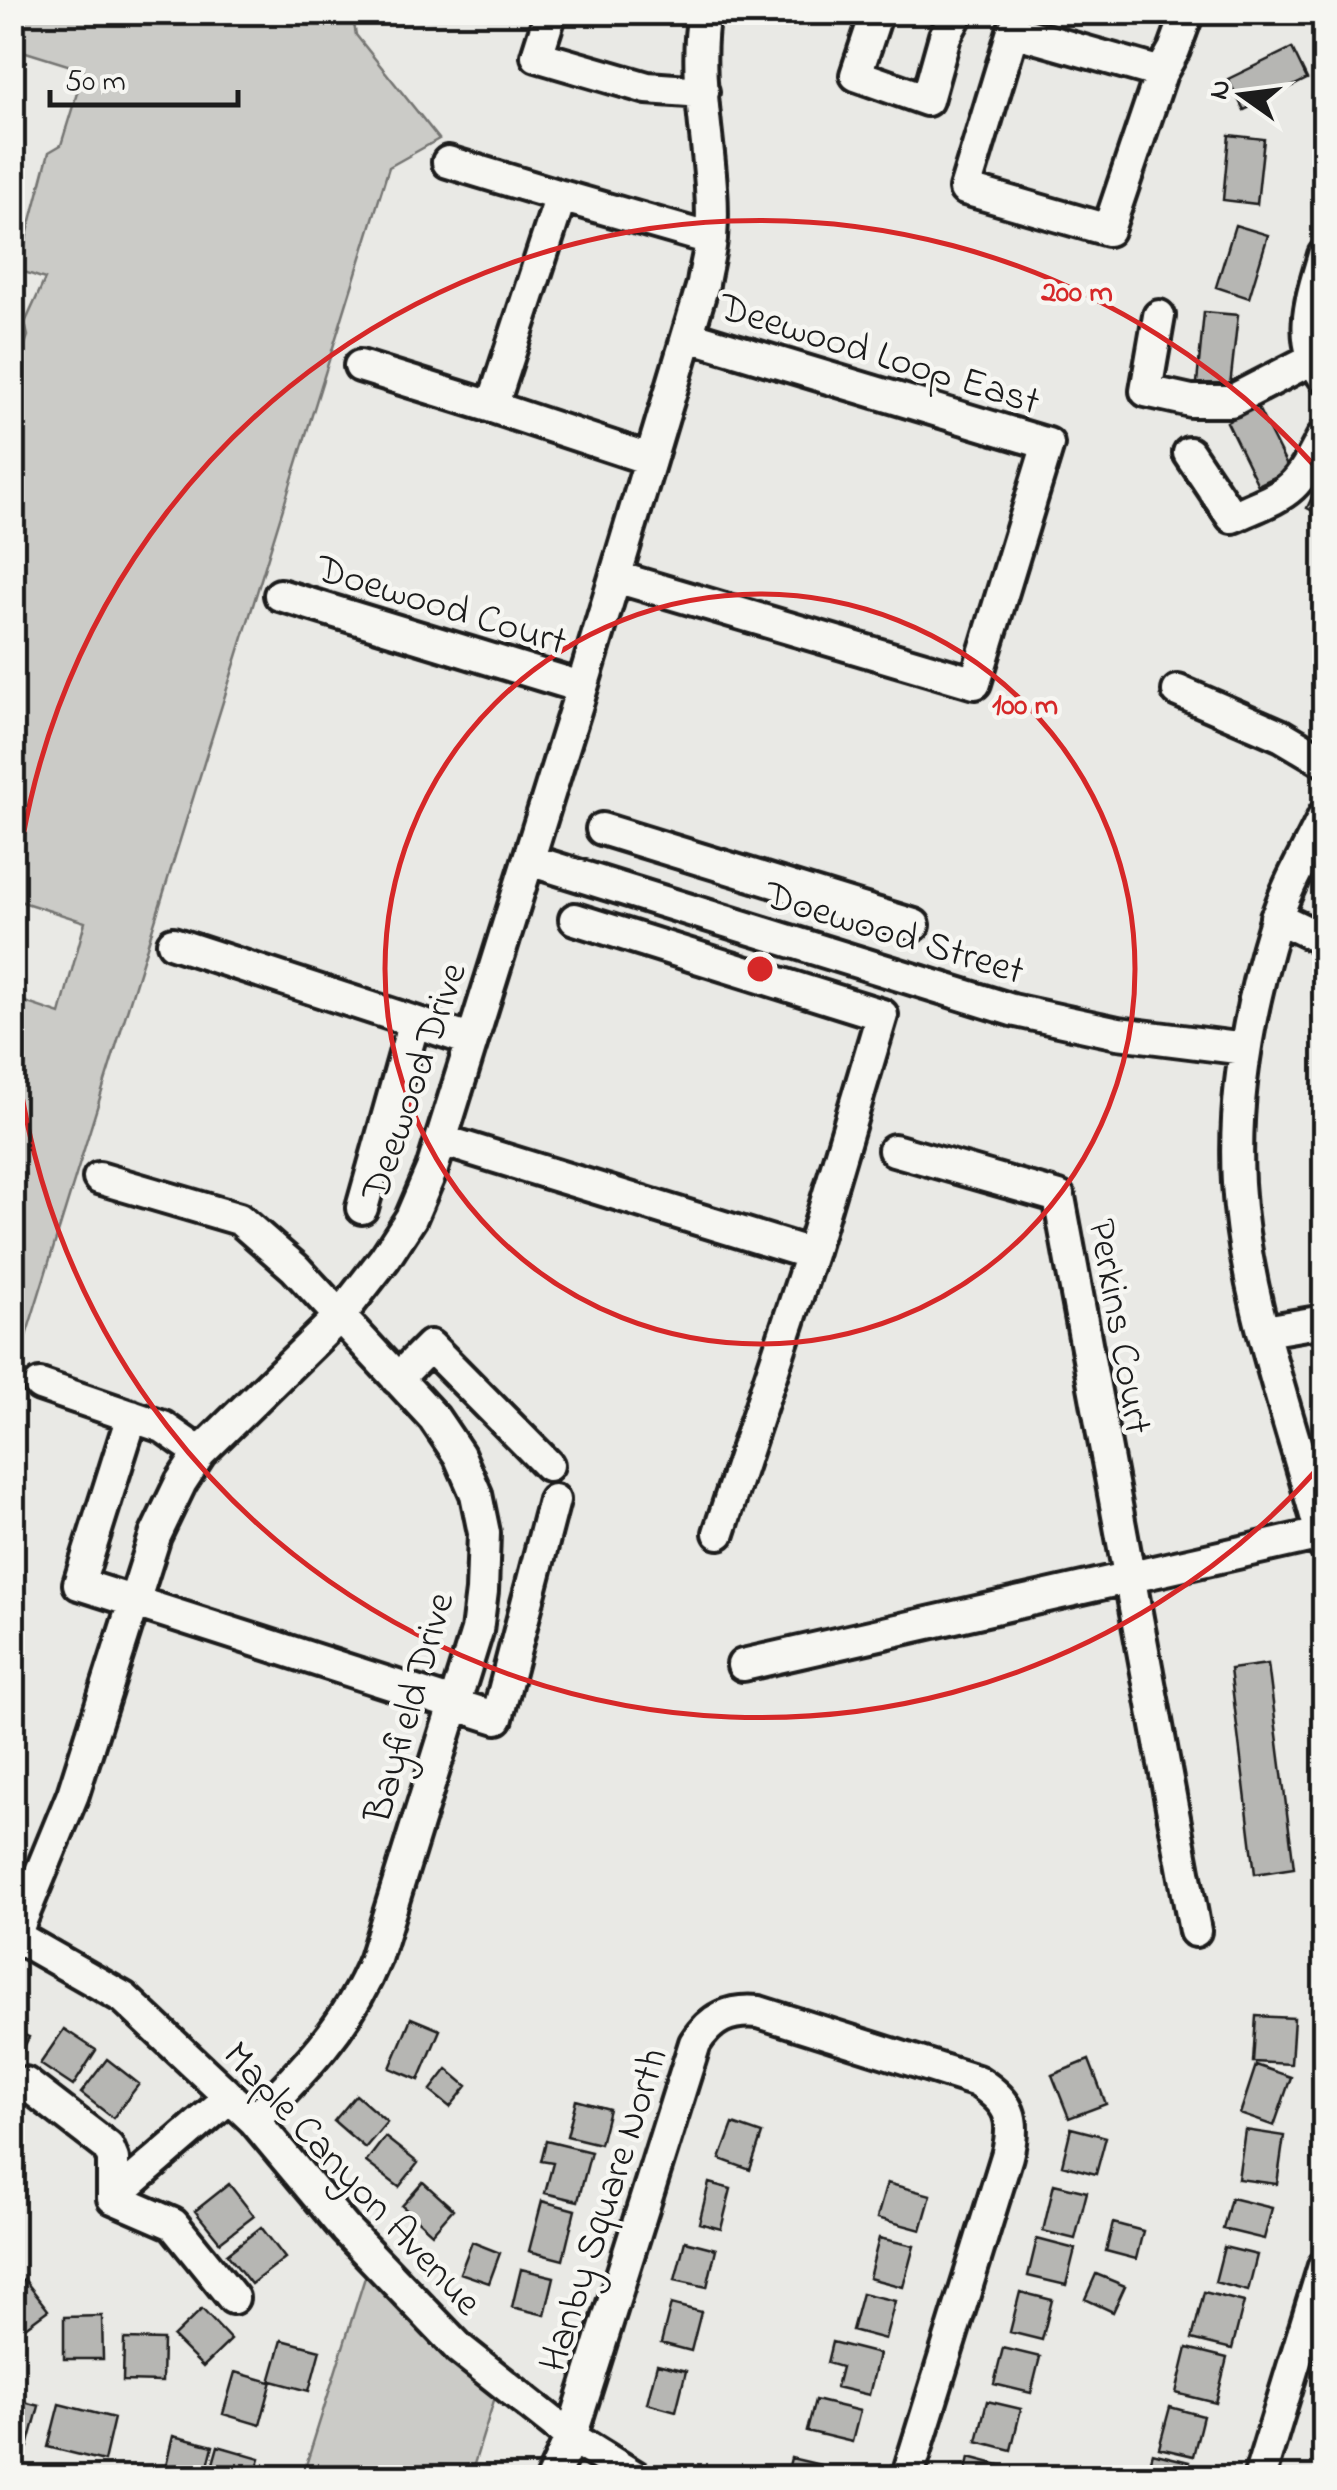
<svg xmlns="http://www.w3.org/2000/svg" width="1337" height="2490" viewBox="0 0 1337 2490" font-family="'Indie Flower',sans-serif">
  <rect width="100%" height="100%" fill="#e9e9e5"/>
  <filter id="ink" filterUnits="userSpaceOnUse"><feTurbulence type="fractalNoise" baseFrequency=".01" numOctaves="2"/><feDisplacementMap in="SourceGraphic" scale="20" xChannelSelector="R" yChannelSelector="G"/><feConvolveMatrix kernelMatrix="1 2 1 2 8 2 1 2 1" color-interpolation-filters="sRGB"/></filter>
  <g filter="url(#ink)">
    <!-- green -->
    <path fill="#cbcbc7" stroke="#747472" stroke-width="2.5" d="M13 12 352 13 356 35 439 139 389 167 13 1378V998L60 1014 85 922 13 899V379L28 336 25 323 45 279 18 270 49 152 61 145 84 70 13 48Z
      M366 2274 496 2394 470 2477 302 2478Z"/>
    <!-- building -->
    <path fill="#b6b6b3" stroke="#1c1c1c" stroke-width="2.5" d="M1292 48 1307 79 1244 110 1228 79Z
      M1229 135 1264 139 1257 204 1223 200Z
      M1235 225 1268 235 1249 298 1216 287Z
      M1204 312 1238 315 1230 386 1197 383Z
      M1257 406 1289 470 1258 485 1227 422Z
      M1324 472V517L1307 508Z
      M1324 996V1026L1315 1000Z
      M1268 1664 1294 1868 1255 1874 1230 1669Z
      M1256 2016 1294 2018 1291 2064 1253 2062Z
      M411 2018 440 2030 419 2080 390 2068Z
      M12 2029 29 2037 12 2072Z
      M64 2029 96 2050 73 2086 40 2064Z
      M107 2059 139 2084 113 2118 81 2093Z
      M1089 2060 1106 2104 1069 2118 1052 2075Z
      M1256 2065 1291 2077 1274 2126 1240 2114Z
      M447 2069 467 2086 450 2107 430 2091Z
      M356 2095 387 2122 365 2148 334 2121Z
      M576 2100 609 2109 600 2144 567 2136Z
      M733 2124 762 2134 750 2170 720 2159Z
      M1071 2128 1106 2137 1096 2174 1062 2165Z
      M1245 2130 1284 2136 1277 2184 1238 2179Z
      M385 2137 418 2163 399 2187 366 2162Z
      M546 2141 591 2152 578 2201 545 2193 553 2163 541 2161Z
      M423 2182 453 2209 432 2233 402 2206Z
      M709 2183 731 2189 721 2229 699 2223Z
      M887 2183 931 2195 921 2230 877 2218Z
      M229 2184 254 2216 220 2242 195 2211Z
      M1054 2184 1087 2192 1075 2239 1043 2231Z
      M1231 2198 1272 2208 1264 2239 1223 2229Z
      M542 2201 575 2210 563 2260 529 2251Z
      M1113 2223 1143 2231 1136 2259 1106 2251Z
      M261 2227 285 2258 251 2284 227 2254Z
      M879 2238 914 2246 903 2287 869 2278Z
      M1037 2239 1075 2249 1066 2285 1028 2276Z
      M685 2241 716 2249 707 2287 675 2280Z
      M472 2242 500 2253 489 2283 460 2273Z
      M1224 2247 1257 2255 1248 2291 1215 2282Z
      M521 2269 554 2277 545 2315 512 2307Z
      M1096 2274 1125 2286 1113 2312 1085 2299Z
      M24 2279 48 2310 13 2336 12 2288Z
      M1020 2292 1052 2300 1042 2340 1010 2332Z
      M1204 2292 1244 2302 1232 2349 1192 2339Z
      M862 2293 895 2301 885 2339 852 2330Z
      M671 2304 701 2312 691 2351 661 2343Z
      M202 2309 231 2340 203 2367 173 2337Z
      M102 2316 103 2359H64V2317Z
      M124 2339 163 2340 162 2382 123 2381Z
      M282 2340 320 2350 309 2391 272 2381 260 2425 223 2414 235 2372 270 2382Z
      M832 2342 879 2354 869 2395 836 2387 841 2367 827 2363Z
      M1003 2348 1040 2357 1031 2393 994 2384Z
      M1187 2348 1227 2358 1216 2403 1176 2393Z
      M657 2364 686 2371 676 2411 647 2403Z
      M12 2399 39 2406 28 2447 12 2443Z
      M815 2400 860 2411 852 2442 807 2431Z
      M987 2401 1021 2409 1011 2450 977 2441Z
      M59 2404 114 2418 104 2461 48 2447Z
      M1170 2407 1203 2416 1193 2456 1159 2448Z
      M173 2436 213 2446 205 2478H163Z
      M218 2446 260 2458 254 2478H209Z
      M1152 2453 1189 2462 1185 2478H1145Z
      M969 2457 1003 2466 1001 2478H964Z
      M791 2458 842 2470 841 2478H786Z"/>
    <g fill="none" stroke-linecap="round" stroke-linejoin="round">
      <!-- minor casing -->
      <g stroke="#1c1c1c" stroke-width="38">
        <path id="minor" d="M551 12 537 56 647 88 703 92
          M877 12 856 75 927 100 945 36 958 12
          M1161 73 1013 31 965 189 1108 230 1161 73 1174 50 1188 12
          M448 162 561 196
          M1324 255C1312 297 1296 339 1324 377
          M1159 316 1146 391 1191 401H1231L1314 358
          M360 366 492 407
          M1189 453 1232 517C1292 491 1294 494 1324 435
          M649 459 492 407 561 196 711 239
          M616 577 975 683 1048 444 689 336
          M280 595 581 687
          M1178 691 1282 736 1324 761
          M1324 816C1309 849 1287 884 1276 920 1250 1004 1233 1094 1238 1183 1245 1307 1294 1426 1324 1546
          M602 829 914 925
          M529 860 1012 1010 1118 1033 1245 1049
          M1276 917 1324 940
          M575 919 882 1015 811 1254 719 1533
          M173 943 470 1040
          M441 1140 811 1254
          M894 1150 1059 1197 1195 1931
          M99 1178 239 1219 295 1268 434 1418 459 1455 476 1494 484 1533 482 1591 477 1631 375 1959C348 2026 304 2070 254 2120
          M362 1208 414 1022
          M1265 1331 1324 1321
          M397 1379 430 1346 548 1465
          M40 1385 163 1427 200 1453
          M132 1416 79 1584 497 1718 554 1500
          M743 1665 1321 1534
          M12 1934 124 1998 254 2120 345 2229 460 2349 571 2437 637 2478
          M15 1935 73 1794 155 1536 181 1482 200 1453 339 1317 385 1258 411 1218 432 1169 577 704 703 284C705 269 710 253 711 238 717 163 691 87 704 12
          M25 2083 108 2147 113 2159V2198
          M113 2198 173 2224 233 2298
          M113 2198 230 2097
          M552 2478 571 2437 695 2043C711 2018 729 2009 759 2012L977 2081C1010 2102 1017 2118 1007 2156L907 2478
          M1259 2478 1324 2266"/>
      </g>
      <!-- minor -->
      <use href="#minor" stroke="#f6f6f2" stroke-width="30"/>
    </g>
  </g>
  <!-- distance rings -->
  <g fill="none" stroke="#d62828" stroke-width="5">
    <circle cx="760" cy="969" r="375"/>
    <path d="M1321 1465A749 749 0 0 1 13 1021M13 917A749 749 0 0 1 1321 473"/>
  </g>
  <g text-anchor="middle" stroke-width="9" stroke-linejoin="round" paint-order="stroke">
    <!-- street labels -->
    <g font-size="40" fill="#1c1c1c" stroke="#f6f6f2">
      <text transform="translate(880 352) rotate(17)" y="14">Deewood Loop East</text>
      <text transform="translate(442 603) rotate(17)" y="14">Doewood Court</text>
      <text transform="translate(895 931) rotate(17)" y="14">Doewood Street</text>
      <text transform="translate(412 1081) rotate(-71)" y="14">Deewood Drive</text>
      <text transform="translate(1122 1326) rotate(80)" y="14">Perkins Court</text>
      <text transform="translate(407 1707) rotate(-74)" y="14">Bayfield Drive</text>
      <text transform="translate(354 2177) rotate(47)" y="14">Maple Canyon Avenue</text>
      <text transform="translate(601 2209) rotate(-72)" y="14">Hanby Square North</text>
    </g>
  </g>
  <circle cx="760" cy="969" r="15" fill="#d62828" stroke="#f6f6f2" stroke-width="5"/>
  <g font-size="30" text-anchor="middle" font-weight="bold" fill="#d62828" stroke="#f6f6f2" stroke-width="9" stroke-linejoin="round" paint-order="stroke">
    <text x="1077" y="301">200 m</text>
    <text x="1025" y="714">100 m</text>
  </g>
  <!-- margin -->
  <rect width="1337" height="2490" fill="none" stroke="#f6f6f2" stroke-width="50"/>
  <rect x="25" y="25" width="1287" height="2440" fill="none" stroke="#1c1c1c" stroke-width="4" filter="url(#ink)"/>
  <!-- north arrow -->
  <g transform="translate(1242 95) rotate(284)" stroke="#f6f6f2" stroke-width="8" paint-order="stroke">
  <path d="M0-8L18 38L0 25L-18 38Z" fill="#1c1c1c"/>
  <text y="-15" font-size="28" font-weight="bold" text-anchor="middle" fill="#1c1c1c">N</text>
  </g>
  <!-- scale -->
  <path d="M50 90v15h188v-15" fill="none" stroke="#1c1c1c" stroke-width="5"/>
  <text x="65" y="90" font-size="30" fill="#1c1c1c" stroke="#f6f6f2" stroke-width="8" paint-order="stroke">50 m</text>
</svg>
